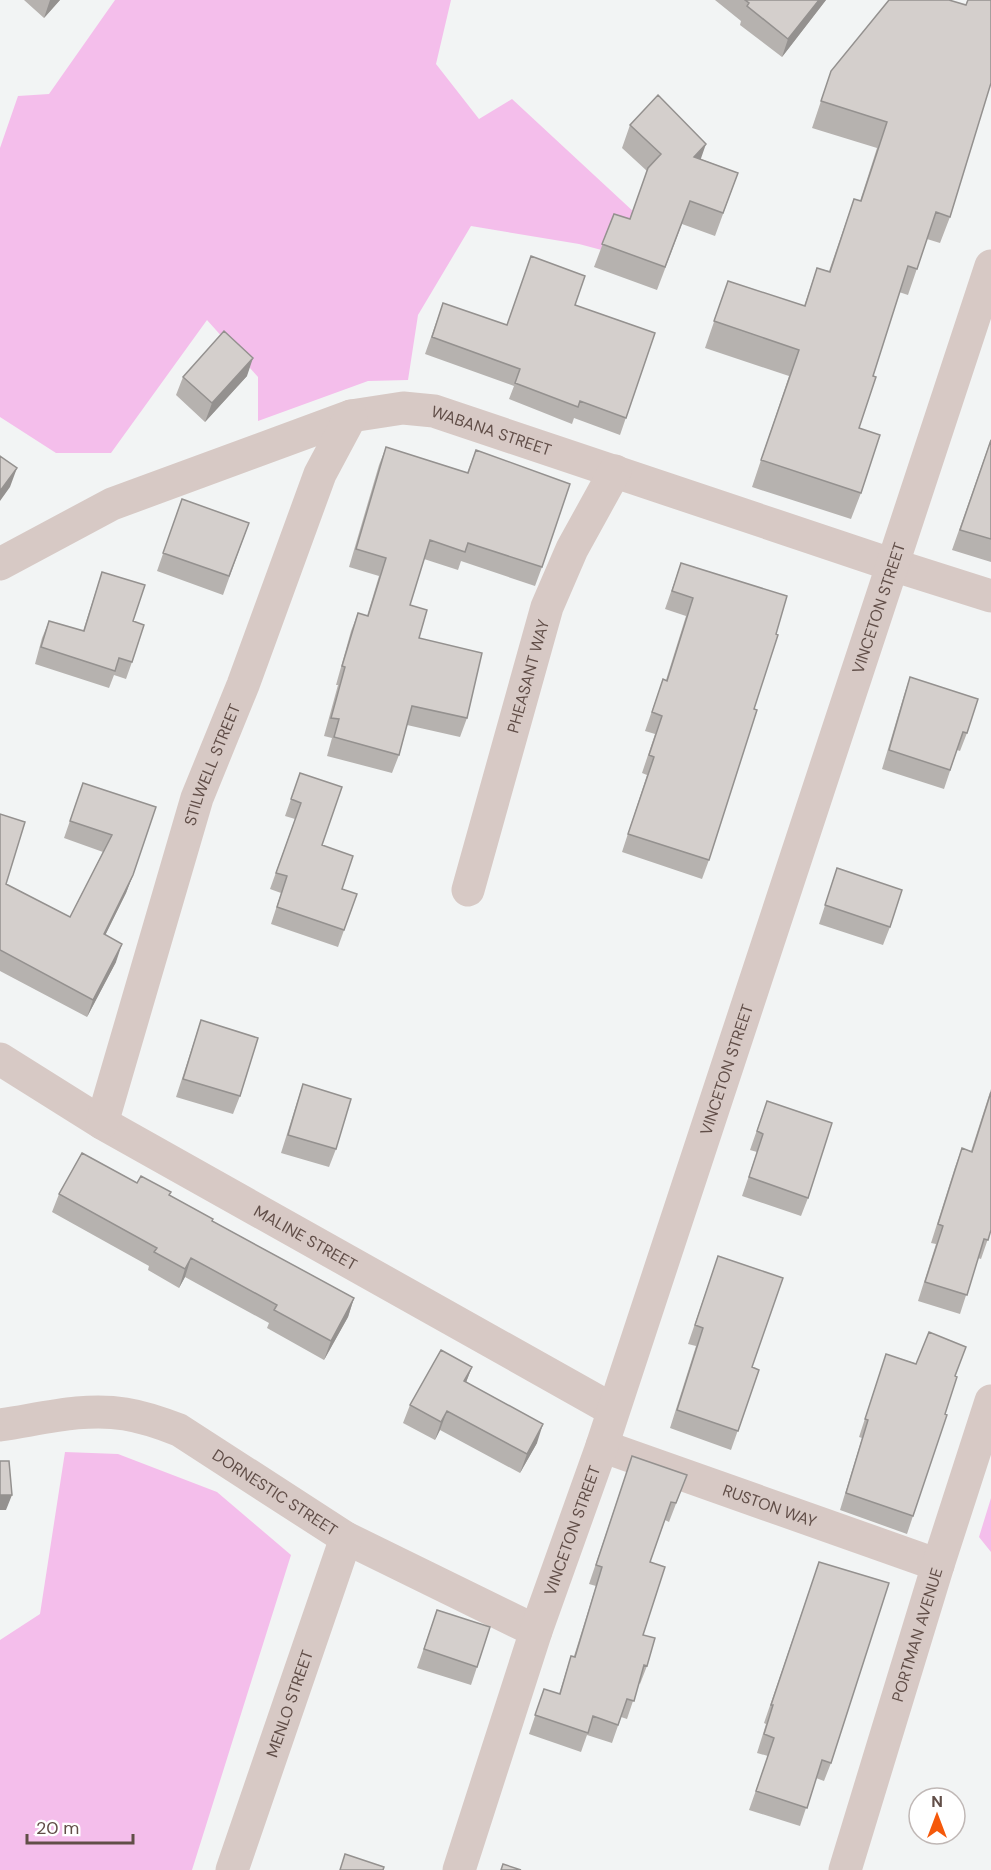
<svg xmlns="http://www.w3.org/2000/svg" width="991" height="1870" viewBox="0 0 991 1870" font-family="'DM Sans',sans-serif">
  <rect width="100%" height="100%" fill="#f2f4f4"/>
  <!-- green -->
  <path fill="#f4beeb" d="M115 0H451L436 64 479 119 512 99 649 226 628 257 579 244 471 226 418 315 408 380 368 381 258 421V377L207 320 111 453H56L0 417V148L18 96 49 94Z
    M65 1452 118 1454 217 1492 291 1555 192 1870H0V1640L40 1614Z
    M991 1498V1552L979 1537Z"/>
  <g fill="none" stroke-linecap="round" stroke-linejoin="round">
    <!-- minor -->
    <g stroke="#d7c9c5" stroke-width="33">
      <path id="s1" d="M0 564 112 504 351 416 403 408 434 411 893 565 991 596"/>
      <path id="s2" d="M468 890 547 607 572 549 615 471"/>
      <path id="s3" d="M0 1059 102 1123 613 1410"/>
      <path id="s4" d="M102 1123 197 798 243 685 320 474 351 416"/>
      <path id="s5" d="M0 1425C41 1419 84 1407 125 1414 144 1417 161 1423 179 1430L346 1538 536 1631"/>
      <path id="s6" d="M602 1446 938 1565"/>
      <path id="s7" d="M232 1870 346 1538"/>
      <path id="s8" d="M459 1870 536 1631 602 1446 991 266"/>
      <path id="s9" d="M845 1870 938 1565 991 1401"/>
    </g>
  </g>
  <!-- wall -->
  <path fill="#b6b2af" d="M24 0H60L44 18Z
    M715 0H826L782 57 740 25 741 21Z
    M967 0 950 217 940 243 927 239 908 295 899 292 873 376 859 428 861 493 851 519 752 487 789 376 705 348 728 281 804 306 817 268 829 271 854 199 860 201 877 148 812 128 831 71 966 5Z
    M630 125 701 159 738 173 715 236 682 224 657 290 594 267 614 214 630 219 647 171 622 148Z
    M443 303 507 325 575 305 655 333 620 435 574 418 572 424 509 399 514 386 425 354Z
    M247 376 205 422 176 395 183 377Z
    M991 439V562L952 550Z
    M386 447 467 473 476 450 542 567 535 586 461 561 458 570 424 559 410 605 419 638 467 718 460 737 407 725 399 755 392 773 327 756 332 738 324 736 338 685H336L351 631 358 613 367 616 379 576 349 567 379 465Z
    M182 499 249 523 223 595 157 571Z
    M681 563 754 709 709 860 702 879 622 852 647 775 642 773 655 734 645 731 663 679 666 680 686 616 665 609Z
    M102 572 133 621 132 662 126 679 114 675 109 688 35 664 42 638 49 621 83 631Z
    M910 677 967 733 960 751 957 750 944 789 882 769 904 695Z
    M300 773 322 845 342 889 357 894 338 947 271 924 281 893 270 889 295 819 285 816Z
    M83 783 133 875 126 893 105 935 116 962 87 1017 0 971V814L6 884 70 917 103 852 64 838Z
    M837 868 890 927 883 945 819 924Z
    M201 1020 240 1096 233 1114 176 1097Z
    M303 1084 336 1149 329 1167 281 1153 297 1102Z
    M991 1089V1230L981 1259 978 1258 960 1314 918 1301 936 1244 931 1243 955 1167 962 1148 971 1151Z
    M767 1101 808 1198 801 1216 742 1196 757 1152 750 1150Z
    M137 1183 169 1195 212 1221 354 1298 348 1317 324 1360 267 1328 269 1323 185 1277 179 1288 148 1270 149 1266 52 1212 59 1194Z
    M718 1256 752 1367 759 1370 731 1450 670 1428 696 1346 688 1344Z
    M886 1354 955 1376 913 1516 907 1534 840 1510 862 1438 859 1437Z
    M472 1367 466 1382 537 1443 520 1473 440 1430 435 1440 403 1423 410 1405Z
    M632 1456 687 1475 669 1522 665 1520 650 1562 643 1635 647 1666 640 1684 639 1683 627 1719 621 1717 612 1743 587 1735 581 1752 529 1734 544 1689 559 1694 571 1656H574L596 1586 589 1584Z
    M819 1562 831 1763 824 1781 816 1778 800 1826 749 1810 768 1756 757 1753 766 1724 764 1723Z
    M437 1610 477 1667 471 1685 417 1668Z"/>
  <!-- shaded-wall -->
  <path fill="#94918f" d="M50 0H60L44 18Z
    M819 0H826L782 57 788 39Z
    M706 144 698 167 694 157Z
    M253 358 247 376 205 422 212 403Z
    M17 468 10 487 0 501V491Z
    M133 875 126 893 97 952 104 934Z
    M122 944 116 962 87 1017 93 1000Z
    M191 1258 185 1277 179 1288 185 1269Z
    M354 1298 348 1317 324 1360 331 1341Z
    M472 1367 465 1385 464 1381Z
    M447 1411 440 1430 435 1440 441 1422Z
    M543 1424 537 1443 520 1473 527 1454Z
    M0 1495H12L6 1510H0Z"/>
  <!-- building -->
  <path fill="#d4cfcc" stroke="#94918f" stroke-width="1.5" d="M745 0H819L788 39 747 6 749 3Z
    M889 0H949L966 5 968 0H991V83L950 217 936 212 917 269 908 266 873 376 876 377 859 428 880 435 861 493 761 460 799 350 714 321 728 281 805 306 817 268 830 272 854 199 861 201 887 122 821 101 831 71Z
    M658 95 706 144 694 157 738 173 723 213 690 201 665 267 602 244 614 214 630 219 648 168 661 154 630 125Z
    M531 256 585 276 575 305 655 333 626 418 580 401 578 407 515 383 520 369 432 337 443 303 507 325Z
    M224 331 253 358 212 403 183 377Z
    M991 440V539L960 530Z
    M386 447 468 473 476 450 570 484 542 567 468 543 465 552 430 540 410 605 427 610 419 638 482 653 467 718 412 706 399 755 334 737 339 719 331 718 345 667 342 666 358 613 368 616 386 558 356 549Z
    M0 456 17 468 0 491Z
    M182 499 249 523 229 576 163 553Z
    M681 563 787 596 776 634 778 635 754 709 757 710 709 860 628 834 654 757 649 755 662 716 652 712 663 679 667 681 693 598 672 591Z
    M102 572 145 585 133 621 144 625 132 662 119 658 115 671 41 647 49 621 84 631Z
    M910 677 978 699 967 733 963 732 950 770 889 750Z
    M300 773 342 787 322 845 353 856 342 889 357 894 344 930 277 907 287 876 276 873 301 803 291 799Z
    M83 783 156 807 133 875 104 934 122 944 93 1000 0 950V814L25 822 6 884 70 917 112 835 70 821Z
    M837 868 902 890 890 927 825 905Z
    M201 1020 258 1038 240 1096 183 1079Z
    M303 1084 351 1099 336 1149 288 1135Z
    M991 1092V1230L988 1240 984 1239 967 1295 925 1282 943 1226 938 1224 962 1148 972 1152Z
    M767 1101 832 1123 808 1198 749 1177 763 1134 757 1131Z
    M82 1153 137 1183 141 1176 171 1192 169 1195 213 1219 212 1221 354 1298 331 1341 274 1310 277 1305 191 1258 185 1269 154 1252 157 1248 59 1194Z
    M718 1256 783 1278 752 1367 759 1370 738 1431 677 1410 703 1328 695 1325Z
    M929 1332 966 1347 955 1376 957 1377 945 1414 947 1415 913 1516 846 1493 868 1420 865 1419 886 1354 916 1364Z
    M441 1350 472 1367 464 1381 543 1424 527 1454 447 1411 441 1422 410 1405Z
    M632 1456 687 1475 676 1503 671 1502 650 1562 665 1567 643 1635 655 1638 647 1666 644 1665 634 1701 627 1699 618 1725 593 1716 588 1733 535 1715 544 1689 560 1694 571 1656 575 1657 602 1567 596 1565Z
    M0 1461H9L12 1495H0Z
    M819 1562 889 1583 831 1763 822 1760 807 1808 756 1791 774 1738 764 1734 773 1705H771Z
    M437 1610 490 1627 477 1667 424 1649Z
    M345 1854 384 1867 383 1870H340Z
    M503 1864 521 1870H501Z"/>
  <g text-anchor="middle" stroke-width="4.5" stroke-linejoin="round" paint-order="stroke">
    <!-- street labels -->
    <g font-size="16" fill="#614e48" stroke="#fff">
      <text dy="6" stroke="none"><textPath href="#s1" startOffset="526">WABANA STREET</textPath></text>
      <text dy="6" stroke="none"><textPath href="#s8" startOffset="1330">VINCETON STREET</textPath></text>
      <text dy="6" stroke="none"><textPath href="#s2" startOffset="222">PHEASANT WAY</textPath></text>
      <text dy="6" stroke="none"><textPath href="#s4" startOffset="375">STILWELL STREET</textPath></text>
      <text dy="6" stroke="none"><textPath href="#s8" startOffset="844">VINCETON STREET</textPath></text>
      <text dy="6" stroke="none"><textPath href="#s3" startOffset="354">MALINE STREET</textPath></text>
      <text dy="6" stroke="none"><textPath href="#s5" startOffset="297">DORNESTIC STREET</textPath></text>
      <text dy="6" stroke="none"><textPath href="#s6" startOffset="178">RUSTON WAY</textPath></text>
      <text dy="6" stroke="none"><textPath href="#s8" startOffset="358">VINCETON STREET</textPath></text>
      <text dy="6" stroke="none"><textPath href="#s9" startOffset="246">PORTMAN AVENUE</textPath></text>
      <text dy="6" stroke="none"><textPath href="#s7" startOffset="176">MENLO STREET</textPath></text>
    </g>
  </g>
  <!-- north arrow -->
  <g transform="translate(937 1816)"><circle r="28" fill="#ffffff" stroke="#c0b8b6" stroke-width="1.5"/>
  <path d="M0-4.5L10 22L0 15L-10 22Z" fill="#f5590b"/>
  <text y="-9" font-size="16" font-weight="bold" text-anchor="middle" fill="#614e48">N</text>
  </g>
  <!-- scale -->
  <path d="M27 1834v9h106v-9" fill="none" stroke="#614e48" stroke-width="3"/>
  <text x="36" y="1834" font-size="18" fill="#614e48" stroke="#ffffff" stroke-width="4.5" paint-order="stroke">20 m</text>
</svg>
